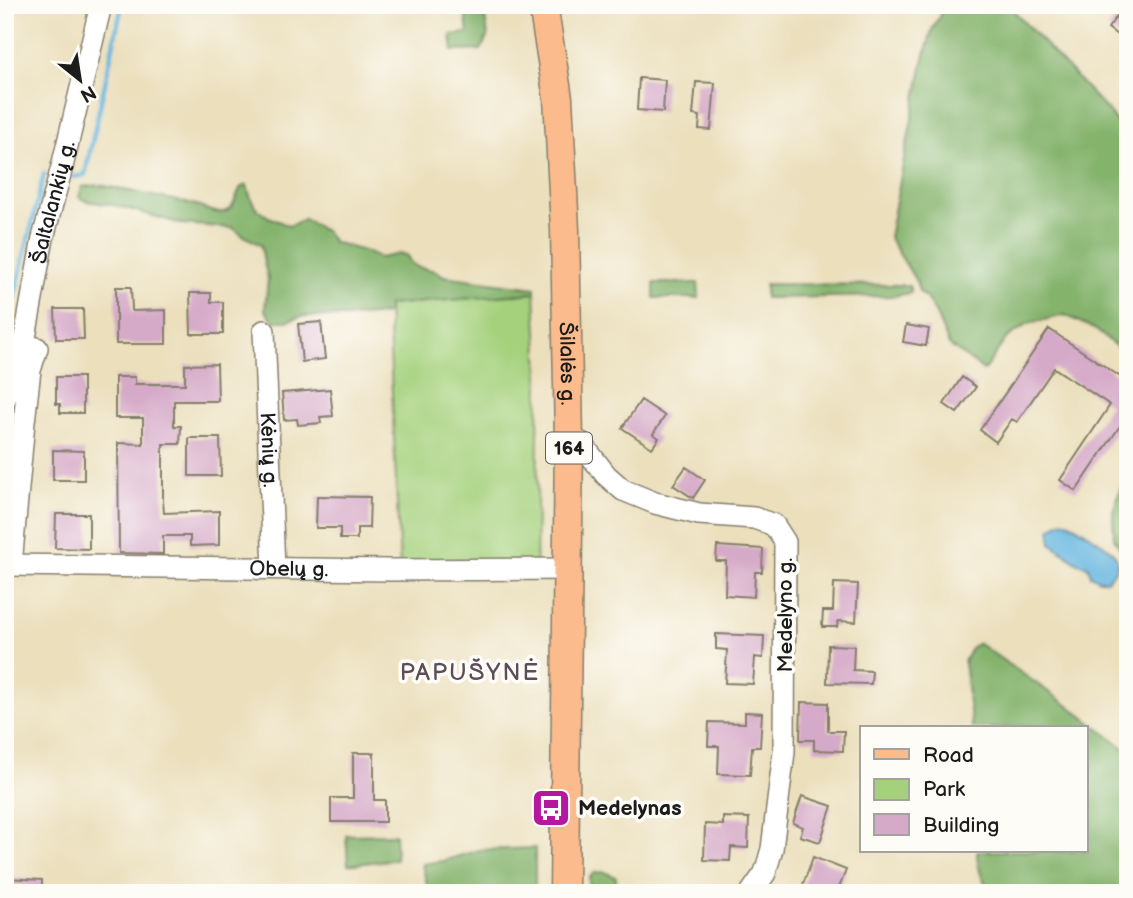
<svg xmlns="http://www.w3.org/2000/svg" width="1133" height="898" viewBox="0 0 1133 898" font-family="'Balsamiq Sans',sans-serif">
  <rect width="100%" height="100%" fill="#fdfcf7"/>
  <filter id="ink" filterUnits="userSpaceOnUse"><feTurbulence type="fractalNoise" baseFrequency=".0143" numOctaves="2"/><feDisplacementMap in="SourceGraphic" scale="14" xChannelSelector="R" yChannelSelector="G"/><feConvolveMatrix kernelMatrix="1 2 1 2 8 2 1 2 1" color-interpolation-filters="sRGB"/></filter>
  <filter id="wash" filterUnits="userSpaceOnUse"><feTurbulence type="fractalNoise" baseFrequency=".00686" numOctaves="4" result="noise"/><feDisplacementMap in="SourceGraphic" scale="28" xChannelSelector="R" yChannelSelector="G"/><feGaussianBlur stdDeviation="1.57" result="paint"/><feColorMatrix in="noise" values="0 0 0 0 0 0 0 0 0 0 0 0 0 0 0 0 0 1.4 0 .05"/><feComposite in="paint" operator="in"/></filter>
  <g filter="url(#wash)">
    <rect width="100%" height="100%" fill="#ebdfbc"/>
    <!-- green -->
    <path fill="#a5d17d" stroke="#60764c" stroke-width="2" d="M535 293 539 375 536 569H400L388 305Z"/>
    <!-- forest -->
    <path fill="#84b36c" stroke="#506844" stroke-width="2" d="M464 5H483L488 35 481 50 453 51 451 35 468 33Z
      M945 5H1008L1107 110 1128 136V356L1096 330 1065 315 1027 324 1006 339 984 370 949 345 935 312 926 298 919 291 916 281 889 237 923 62 932 30Z
      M100 185 197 205C208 211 227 219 234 203 236 198 238 192 241 187L247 185C253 214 265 216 290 226L304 219 326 232 333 242 370 253 380 258 400 254 407 255 410 262 417 267 436 271 444 276 535 288V293L388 305V314L346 317 303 316 287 321H276L270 317 265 310 268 278 264 263 261 245 242 235 233 228 182 224 114 205 86 201 79 197 82 187Z
      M654 283H698L699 298H654Z
      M765 284 898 285 909 286 911 293 893 296 765 298Z
      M1128 467V559L1114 539 1113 511Z
      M978 643 1069 706 1128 751V893H993C981 881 977 867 977 851H1086V728H972L964 662 971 648Z
      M395 834 396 859 348 865 346 835Z
      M535 848V893H429L422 864 443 861 479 850Z
      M604 872 616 877V893H589V878L594 873Z"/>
    <!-- water -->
    <path fill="#64b5df" stroke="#40687e" stroke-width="2" d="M1065 521C1076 525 1085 532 1094 538 1113 550 1128 560 1107 580H1099L1091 575 1088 566 1078 563 1051 543V529L1060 522Z"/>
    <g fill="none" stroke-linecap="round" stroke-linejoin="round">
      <!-- stream -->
      <path stroke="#64b5df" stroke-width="4.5" d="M73 177 85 175 122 5
        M5 335 44 174"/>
    </g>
    <g id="blocks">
      <!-- building -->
      <path fill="#d5a9c8" d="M1125 5H1128V43L1108 28Z
        M639 78 665 80 663 112 637 110Z
        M696 82 715 83 711 130 699 129 700 116 693 115Z
        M116 287H131L132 311 166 310V344H116Z
        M190 293H211V302H223V334H191Z
        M55 309H83L84 339H56Z
        M321 322 325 359 302 362 298 324Z
        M906 325 929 329 926 346 903 342Z
        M1049 329 1128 382V414L1076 491 1060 480 1110 405 1054 368 1017 422 1012 419 996 442 980 430Z
        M217 364 218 401H174V426H181L180 444H163V500L164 513 219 511V545L190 546V536H163V554L119 553 118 443 143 444V418H115V377H135V384H185V365Z
        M56 377H83V413H60V404H56Z
        M962 377 976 387 957 413 944 404Z
        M330 389 333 416 320 417 321 423 298 425 297 419 284 420 282 393Z
        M641 400 665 416 653 434 659 438 652 448 622 428Z
        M189 438H220L221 476H189Z
        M53 450 84 451V480H53Z
        M686 467 705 480 693 498 673 485Z
        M317 496 370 497 369 528H357V539H340V528H316Z
        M56 514H89V549L55 548Z
        M717 546 763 549 762 572H755L754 597 725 595 726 561H716Z
        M834 583 858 584 856 622 838 621 837 627H822L823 611H833Z
        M716 634 764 636 763 658 755 657 753 684 725 683 727 650 716 649Z
        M828 645 854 646 853 670 872 671 871 684 827 683Z
        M801 702 828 703V731H844L843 751 814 750V740H800Z
        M745 712 762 713 760 747H752L750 775 718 774 719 746H708L709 722 745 723Z
        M353 753H374V800H385V822H331V798H353Z
        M802 796 832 806 820 842 800 836 803 827 793 823Z
        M723 817 749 818 748 848 731 847 730 861 704 860 705 824 723 825Z
        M813 857 846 870 837 893H800Z
        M5 878 42 880V893H5Z"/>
    </g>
  </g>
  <g filter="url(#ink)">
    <use href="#blocks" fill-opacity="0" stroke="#847e6c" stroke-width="2"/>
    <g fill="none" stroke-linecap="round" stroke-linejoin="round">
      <!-- minor casing -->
      <g stroke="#847e6c" stroke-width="24">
        <g id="minor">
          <path id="s1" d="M264 331 274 568"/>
          <path id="s2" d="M5 399 24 343 43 238 62 167 101 5"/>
          <path d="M569 439 581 443 606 475 623 490 655 503 699 514 754 518 774 525 785 542 784 752 772 849 765 873 751 893"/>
          <path id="s3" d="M5 565 390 570 568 569"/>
          <path d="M11 565 24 422 30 370 37 348 32 347"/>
        </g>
      </g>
      <!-- major casing -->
      <g stroke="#847e6c" stroke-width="31">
        <g id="major">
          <path id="s4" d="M543 5 558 98 565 230 569 439 564 893"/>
        </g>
      </g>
      <!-- minor -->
      <use href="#minor" stroke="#fff" stroke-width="21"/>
      <!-- major -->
      <use href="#major" stroke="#fbbb8c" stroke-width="28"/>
    </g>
  </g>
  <!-- icons -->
  <defs>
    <g id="bus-square" transform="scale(2.0125)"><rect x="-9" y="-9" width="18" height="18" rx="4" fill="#b5179e" stroke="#fdfcf7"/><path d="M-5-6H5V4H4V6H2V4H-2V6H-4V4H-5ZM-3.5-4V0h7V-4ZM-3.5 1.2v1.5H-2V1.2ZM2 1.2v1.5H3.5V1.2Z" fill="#fff"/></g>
  </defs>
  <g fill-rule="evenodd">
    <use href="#bus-square" x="551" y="808"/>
  </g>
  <g text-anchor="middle" stroke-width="7" stroke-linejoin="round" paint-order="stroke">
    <!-- shield labels -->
    <rect fill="#fdfcf7" stroke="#605f5e" stroke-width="2" x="546" y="432.5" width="46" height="31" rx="5"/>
    <g font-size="19" font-weight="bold" fill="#1c1c1c">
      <text x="569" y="455">164</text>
    </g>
    <!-- street labels -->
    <g font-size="21" fill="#1c1c1c" stroke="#fdfcf7">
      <text dy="7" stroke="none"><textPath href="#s2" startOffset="203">Šaltalankių g.</textPath></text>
      <text dy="7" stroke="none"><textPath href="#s4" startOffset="360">Šilalės g.</textPath></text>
      <text dy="7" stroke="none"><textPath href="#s1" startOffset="119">Kėnių g.</textPath></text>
      <text dy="7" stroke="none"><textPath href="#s3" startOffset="284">Obelų g.</textPath></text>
      <text transform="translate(785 615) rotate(-90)" y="7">Medelyno g.</text>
    </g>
    <!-- poi labels -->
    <g font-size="21" font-weight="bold" fill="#1c1c1c" stroke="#fdfcf7" text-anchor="start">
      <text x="578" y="815">Medelynas</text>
    </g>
    <!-- quarter labels -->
    <g font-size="24" letter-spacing="2" fill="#5d4d58" stroke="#fdfcf7">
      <text x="470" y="680">PAPUŠYNĖ</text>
    </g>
  </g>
  <!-- margin -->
  <rect width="1133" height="898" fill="none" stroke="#fdfcf7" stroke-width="28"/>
  <!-- legend -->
  <rect x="860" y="726" width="228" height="126" fill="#fdfcf7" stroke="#a3a29f" stroke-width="2"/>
  <rect x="874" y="749" width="35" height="10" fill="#fbbb8c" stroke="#a3a29f" stroke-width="2"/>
  <text x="923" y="762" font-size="21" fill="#1c1c1c">Road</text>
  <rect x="874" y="779" width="35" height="21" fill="#a5d17d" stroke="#a3a29f" stroke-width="2"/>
  <text x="923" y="796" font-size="21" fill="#1c1c1c">Park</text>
  <rect x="874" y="814" width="35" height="21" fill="#d5a9c8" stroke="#a3a29f" stroke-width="2"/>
  <text x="923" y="832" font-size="21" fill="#1c1c1c">Building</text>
  <!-- north arrow -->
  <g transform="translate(80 80) rotate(150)" stroke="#fdfcf7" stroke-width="5" paint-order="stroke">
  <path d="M0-5L12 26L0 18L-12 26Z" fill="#1c1c1c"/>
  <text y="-10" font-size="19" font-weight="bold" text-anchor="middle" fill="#1c1c1c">N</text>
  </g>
</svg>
